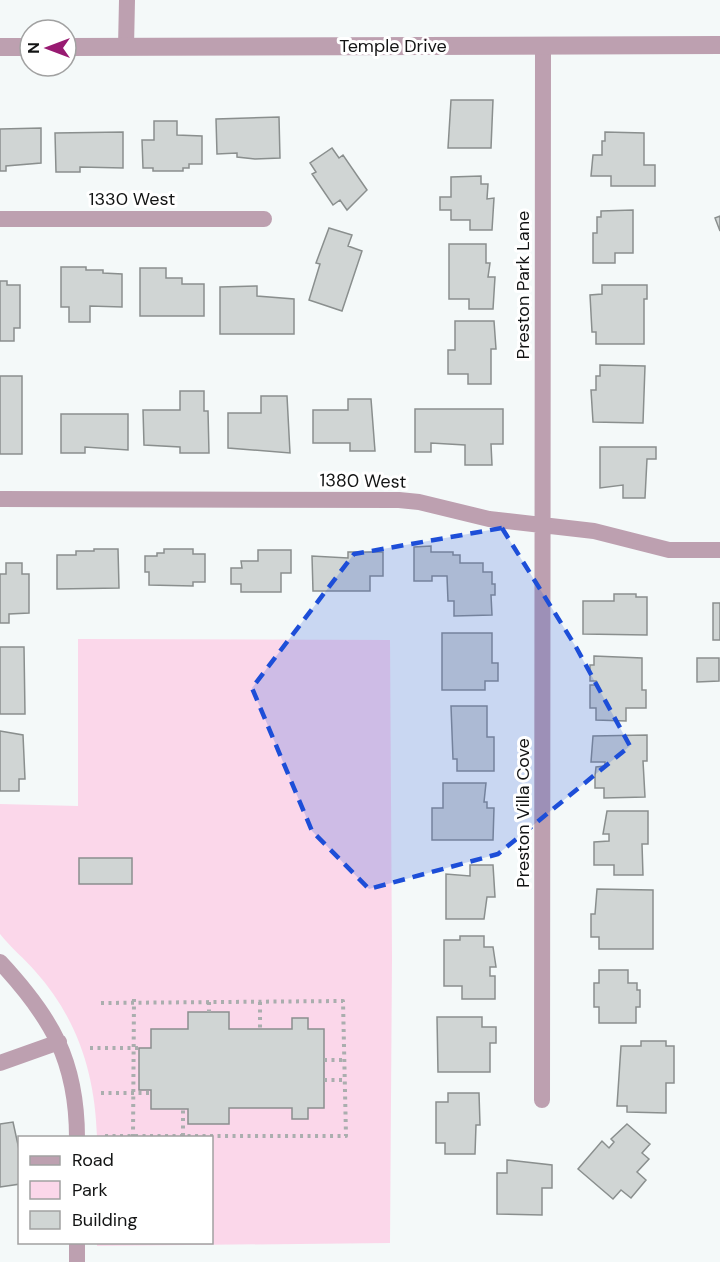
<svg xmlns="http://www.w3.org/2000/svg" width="720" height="1262" viewBox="0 0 720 1262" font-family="'DM Sans',sans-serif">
  <rect width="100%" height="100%" fill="#f4f9f9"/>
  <!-- green -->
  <path fill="#fbd7ea" d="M78 639 390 640 392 957 390 1243 97 1246V1242H212V1138L97 1137C95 1074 78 1019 35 971 24 958 11 948 0 934V804L78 806Z"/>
  <!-- building -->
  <path fill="#d0d5d4" stroke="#8a8f8e" stroke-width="1.5" d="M451 100H493L491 148H448Z
    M279 117 280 158 255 159 237 157V153L217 154 216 119Z
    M154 121H177V135L202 136V164H189V168H183V171H153V168H143L142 140H154Z
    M41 128V163L6 166V171H0V129Z
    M123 132V168L80 167V172H56L55 133Z
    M605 132 644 133V165H655V186H611V176H591L593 155H602V141H605Z
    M332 148 339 158 343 155 367 190 347 210 340 200 333 205 312 174 316 172 310 163Z
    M481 176V184H488L487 199 494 198 492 230H470V220H451V210H440V197H451V177Z
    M633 210V253H615V263H593V233H597V217H601V211Z
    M720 216V231L715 218Z
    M329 228 352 235 348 246 362 251 342 311 309 300 320 264 316 263Z
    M449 244H486V263H490L488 277H495L493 309H469V299H449Z
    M61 267H86V270H103V273L122 274V307L90 306V322H69V307H61Z
    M140 268H166V278H182V284H204V316H140Z
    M0 281H7V285H20V328H14V341H0Z
    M602 285H647V299H644V344H596V332H592L590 295 602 294Z
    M257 286V296L294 299V334H220V287Z
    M455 321H494L496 349H491V384H468V374H448V350H455Z
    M600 365 645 366 643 423 593 422 591 390H596V376H600Z
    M0 376H22V454H0Z
    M180 391H204V411H208L209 453H180V447L144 445 143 410H180Z
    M261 396H287L290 453 228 448V413H261Z
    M348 399H371L375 451H350V443H313V410H348Z
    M415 409H503V444H491L492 465H465V445L431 443V452H415Z
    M61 414H128V450L85 447V453H61Z
    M600 447H656V459H647L645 498H623V485L600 488Z
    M431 546V552H453V555H460V563H483V572H492V584H495V595H491L492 615 454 616V601H448L447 576H432V581H414V547Z
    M94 549H118L119 588 57 589V555H76V551H94Z
    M164 549H193V554H205V582H193V586L149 585V572H145V556H157V553H164Z
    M258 550H291V573H281V592H241V584H231V568H242L241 561H258Z
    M348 552H383V576H370V591H313L312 556 348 558Z
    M6 563H22V574H29V613L9 614V623H0V574H6Z
    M614 594H636V597H647V635L583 634V601H614Z
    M713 603H720V640H713Z
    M442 633H492V663H498V681H485V690H442Z
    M0 647H24L25 714H0Z
    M594 656 642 658V690H646V708H626V721L596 720V708H590V685H596V681H590V665H594Z
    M697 658H719V681L697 682Z
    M451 706H487V737H494V771H457V759H453Z
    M0 731 23 735 25 779H19V791H0Z
    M647 735V761H643L645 797 604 798V788H595V776L596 767 605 766V762H591L593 736Z
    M443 783H486L484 802H487V808H494L493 840H432V808H443Z
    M607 811H648V844H642L643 875H614V865H594V842L609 841V834H603Z
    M79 858H132V884H79Z
    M470 865H493L495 897H487L484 919H446V874L470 876Z
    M597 889 653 890V949H599V937H591V914H595Z
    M460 936H484V947H493L496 967H490V976H495V999H462V986H444V940H460Z
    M599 970H628V983H637V990H640V1007H636V1023H599V1007H594V983H599Z
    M188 1012H229V1029H292V1018H308V1029H324V1108H308V1119H292V1108H229V1124H188V1109H151V1090H139V1048H151V1029H188Z
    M437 1017H482V1027H496V1043H490V1072H438Z
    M641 1041H666V1046H674V1083H666V1113L627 1112V1106H617L621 1046H641Z
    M448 1093H479L480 1125H476L475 1154H445V1143H436V1102H448Z
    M13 1122 20 1154V1184L0 1187V1124Z
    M627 1124 650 1144 642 1153 649 1159 637 1172 646 1180 631 1198 621 1190 613 1199 578 1169 602 1141 609 1148 614 1142 611 1139Z
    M507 1160 552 1165V1188H542V1215L497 1214V1173H507Z"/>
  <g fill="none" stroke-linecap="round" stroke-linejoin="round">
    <!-- path -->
    <path stroke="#aaaeae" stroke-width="4" stroke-dasharray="3 4.5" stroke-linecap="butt" d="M209 1002V1012
      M260 1002V1029
      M101 1003 343 1001 346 1136H102
      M90 1048H139
      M324 1060H344
      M324 1080H345
      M101 1093H151
      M183 1136V1109
      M133 1137 134 999"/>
    <!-- minor -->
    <path stroke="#bda0b0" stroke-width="16" d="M126 47 127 0
      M0 219H264
      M0 499 399 500 419 502 489 519 594 531 669 550H720
      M0 962C51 1017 77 1060 77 1138
      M0 1063 59 1042
      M542 1100 543 46
      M77 1242V1262"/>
    <!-- tertiary -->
    <path stroke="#bda0b0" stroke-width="18" d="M0 47H30
      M66 47 720 45"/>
  </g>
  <!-- marked area -->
  <path fill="#1d4ed8" fill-opacity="0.2" stroke="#1d4ed8" stroke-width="4.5" stroke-dasharray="12 8" stroke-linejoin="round" d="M502 528 576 647 630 746 498 854 369 889 312 831 252 688 354 554Z"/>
  <g text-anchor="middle" stroke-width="6" stroke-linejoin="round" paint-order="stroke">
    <!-- street labels -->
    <g font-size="18" fill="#131414" stroke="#fff">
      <text x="393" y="52">Temple Drive</text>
      <text x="132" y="205">1330 West</text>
      <text transform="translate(523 285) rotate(-90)" y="6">Preston Park Lane</text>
      <text transform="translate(363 481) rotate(1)" y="6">1380 West</text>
      <text transform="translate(523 813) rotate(-90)" y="6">Preston Villa Cove</text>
    </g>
  </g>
  <!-- legend -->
  <rect x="18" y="1136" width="195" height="108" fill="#ffffff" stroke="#a1a1a1" stroke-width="1.5"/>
  <rect x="30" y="1156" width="30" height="9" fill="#bda0b0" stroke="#a1a1a1" stroke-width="1.5"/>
  <text x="72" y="1166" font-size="18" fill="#131414">Road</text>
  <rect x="30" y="1181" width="30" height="18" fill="#fbd7ea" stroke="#a1a1a1" stroke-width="1.5"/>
  <text x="72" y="1196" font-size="18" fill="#131414">Park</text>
  <rect x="30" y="1211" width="30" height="18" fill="#d0d5d4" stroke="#a1a1a1" stroke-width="1.5"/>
  <text x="72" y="1226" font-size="18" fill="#131414">Building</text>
  <!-- north arrow -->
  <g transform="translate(48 48) rotate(270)"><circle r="28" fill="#ffffff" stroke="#a1a1a1" stroke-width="1.5"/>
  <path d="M0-4.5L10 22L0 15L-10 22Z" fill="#981a71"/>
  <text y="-9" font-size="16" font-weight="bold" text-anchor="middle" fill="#131414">N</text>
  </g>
</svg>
